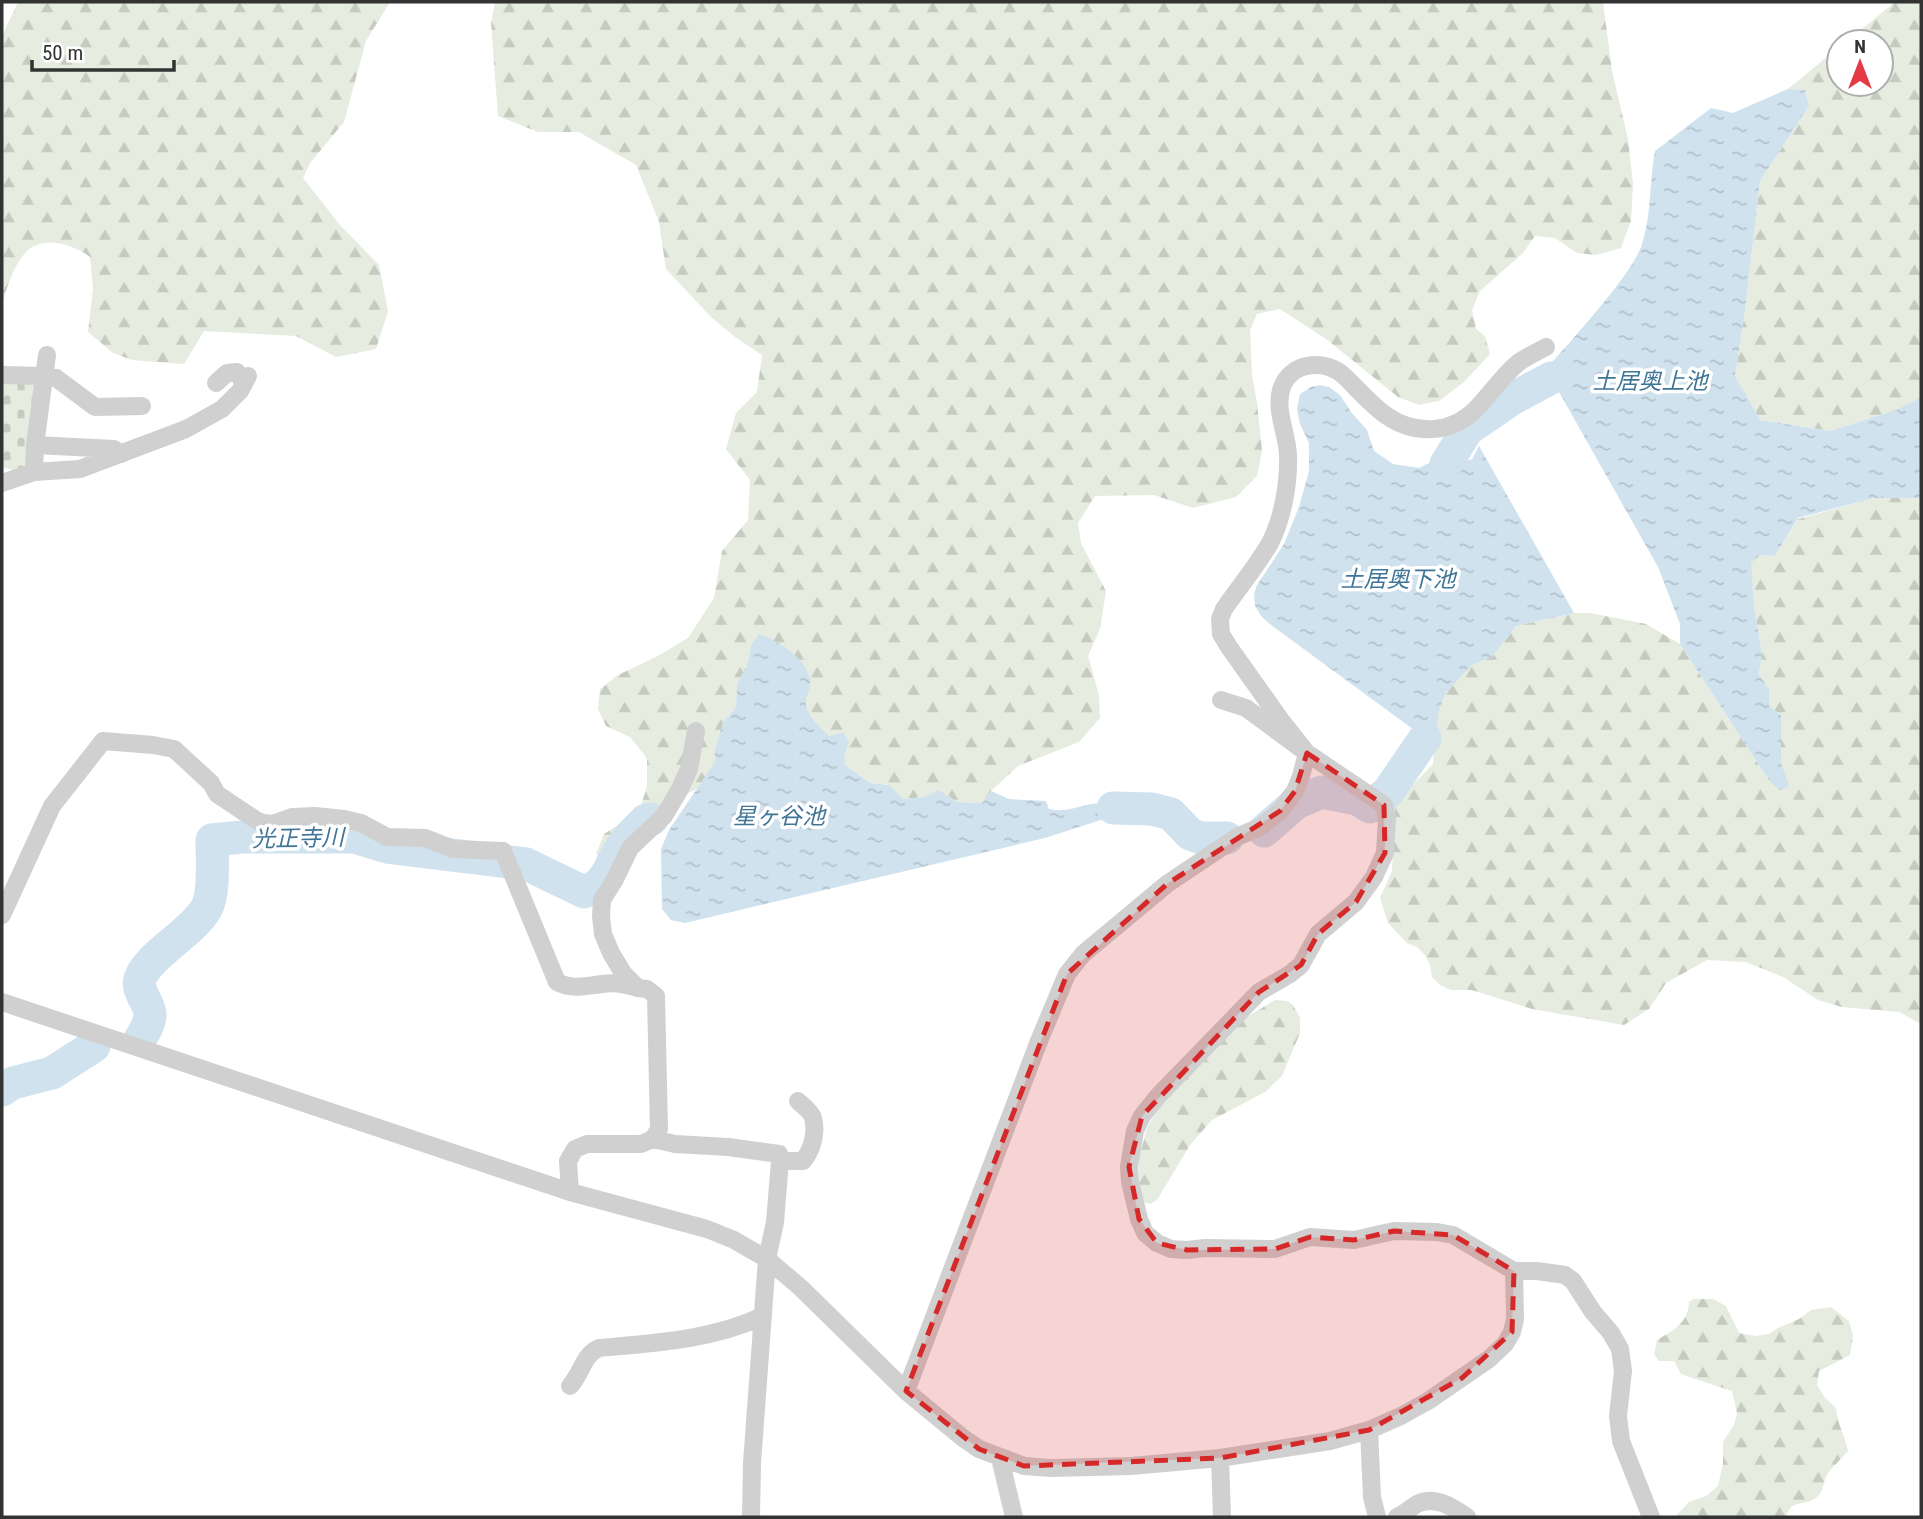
<svg xmlns="http://www.w3.org/2000/svg" width="1923" height="1519" viewBox="0 0 1923 1519" font-family="'Roboto Condensed','Noto Sans JP',sans-serif">
  <defs>
    <pattern id="forest-firs" width="22" height="20" patternUnits="userSpaceOnUse" patternTransform="scale(1.75)"><rect width="22" height="20" fill="#e6ecdf"/><path d="M5 1l3.5 6h-7zM16 11l3.5 6h-7z" fill="#c6cbc0"/></pattern>
    <pattern id="cemetery-stones" width="16" height="16" patternUnits="userSpaceOnUse" patternTransform="scale(1.75)"><rect width="16" height="16" fill="#e6ecdf"/><path d="M2 7V4a2 2 0 0 1 4 0v3zM10 15v-3a2 2 0 0 1 4 0v3z" fill="#c6cbc0"/></pattern>
    <pattern id="water-ripples" width="26" height="14" patternUnits="userSpaceOnUse" patternTransform="scale(1.75)"><rect width="26" height="14" fill="#cfe2ee"/><path d="M2 4q2-2 4 0t4 0M15 11q2-2 4 0t4 0" fill="none" stroke="#b2c2cd"/></pattern>
  </defs>
  <rect width="100%" height="100%" fill="#fff"/>
  <!-- forest -->
  <path fill="url(#forest-firs)" d="M18 2H390L366 41 344 122 310 163 303 178 340 225 379 265 388 311 376 349 336 357 296 336 204 331 184 364 132 360 113 353 88 332 93 289 90 257C73 244 41 234 25 253 13 267 7 287 2 304V36Z
    M495 2H1603L1612 71 1628 139 1633 183 1631 221 1621 248 1596 255 1577 253 1555 238 1535 236 1523 253 1480 291 1472 310 1476 329 1485 336 1490 354 1464 382 1439 401 1419 405 1398 397 1326 339 1280 309 1257 314 1250 330 1252 375 1257 403 1262 451 1257 476 1236 497 1193 508 1154 495 1095 496 1078 523 1081 543 1106 591 1100 629 1088 656 1099 695 1100 718 1079 742 1018 766 991 791 982 803 957 802 939 790 924 797 904 799 889 785 870 783 845 765C842 739 810 729 806 704 805 698 809 688 810 681L751 645 747 665 737 684 736 707 724 721 715 748V762L699 788 664 804 641 819 622 840 608 861 596 854 604 834 623 822 641 805 647 787V758L630 737 606 726 598 709 600 689 618 675 658 656 688 638 714 598 722 551 748 520 750 480 726 449 736 413 757 392 762 355 735 337 711 317 666 269 659 222 636 165 579 132H538L498 116 491 23Z
    M1895 2H1921V397L1896 410 1830 431 1760 420 1735 376 1745 311 1760 181 1809 106 1805 90 1788 89 1839 47V84H1881V42H1846Z
    M1874 498H1921V1024L1899 1012 1842 1007 1818 1000 1783 977 1746 962 1707 960 1666 983 1649 1009 1624 1025 1532 1009 1472 990H1451L1440 985 1432 977 1430 965 1425 955 1417 947 1407 943 1388 923 1380 898 1392 871 1395 803 1433 764 1436 724 1439 710 1446 693 1471 666 1493 656 1516 626 1574 613H1590L1646 624 1680 644 1770 782 1781 763V715L1769 706V689L1759 676 1762 654 1754 606 1750 563 1760 555 1775 556 1798 519Z
    M1275 1000 1287 1001 1293 1005 1300 1018V1033L1282 1076 1265 1092 1212 1120 1190 1145 1157 1200 1150 1204 1143 1202 1138 1187 1139 1158 1147 1128 1161 1103 1242 1020Z
    M1694 1299H1713L1726 1306 1739 1333 1756 1336 1769 1334 1778 1328 1799 1319 1811 1310 1831 1307 1849 1321 1853 1336 1850 1355 1819 1371 1817 1385 1825 1398 1836 1408C1837 1424 1845 1435 1848 1451 1842 1459 1830 1468 1826 1477 1823 1484 1823 1492 1817 1497 1805 1507 1791 1498 1786 1517H1675L1689 1502 1706 1496 1718 1486 1723 1463V1442L1734 1425 1737 1413 1732 1391 1681 1374 1674 1361H1659L1654 1354 1657 1340C1673 1331 1689 1322 1689 1302Z"/>
  <!-- cemetery -->
  <path fill="url(#cemetery-stones)" d="M40 381 30 468 13 470 2 467V383Z"/>
  <!-- water -->
  <path fill="url(#water-ripples)" d="M1788 89 1805 90 1809 106 1760 181 1745 311 1735 376 1760 420 1830 431 1896 410 1921 397V498H1874L1798 518 1775 556 1760 555 1751 563 1754 606 1762 654 1759 675 1769 689V706L1781 715V763L1789 786 1780 790 1770 782 1680 644V624L1658 567 1546 369C1571 341 1596 313 1619 283 1627 272 1636 260 1641 247 1652 216 1649 183 1655 151L1711 108 1733 113Z
    M1320 385 1329 387 1340 395 1351 412 1367 430 1374 451 1393 464 1419 468 1433 461C1448 465 1458 464 1472 459L1479 446 1574 613 1516 626 1493 656 1471 666 1446 693 1439 710 1435 738H1425L1271 625 1262 617 1255 606 1254 594 1257 585 1284 544 1299 507 1309 471V443L1300 424 1297 409 1300 394 1311 387Z
    M759 634C778 640 809 660 810 682 811 689 805 697 806 704 808 717 820 727 829 736L843 733 849 742 844 756 845 765 870 783 889 785 904 799 924 797 939 790 957 802 982 803 991 791 1009 799 1046 801 1049 809C1053 809 1057 811 1061 810 1078 810 1098 797 1113 808L1112 814 1107 818 1045 838 685 923 671 920 662 909 661 849 669 830 715 762V748L724 721 736 707 737 684 747 665 751 645Z"/>
  <g fill="none" stroke-linecap="round" stroke-linejoin="round">
    <!-- river -->
    <path stroke="#cfe2ee" stroke-width="33" d="M1446 464 1467 430 1512 399 1551 378
      M1113 808 1152 809 1171 814 1190 834 1201 838H1227
      M1264 831 1296 803 1322 792 1357 799 1370 807 1388 792 1425 738
      M140 1039C145 1031 150 1023 150 1014 149 1002 136 990 140 979 147 956 191 934 206 909 215 894 212 858 212 840L242 837H354L387 847 526 864 584 892C610 883 608 865 623 845 629 836 638 828 646 820L652 819
      M2 1090 13 1083 52 1073 94 1046"/>
    <!-- minor -->
    <path stroke="#d0d0d0" stroke-width="18" d="M2 375 44 376 56 378 95 407 142 406
      M216 383 227 373 237 372 241 377 243 385
      M35 445 114 449 121 454
      M34 472 35 445 47 355
      M2 483 34 472 80 469 186 429 222 409 240 391 248 376
      M1221 700 1246 708 1307 753 1384 805 1387 818 1385 853 1374 877 1356 902 1318 934 1301 965 1290 974 1259 992 1158 1096 1142 1116 1135 1131 1129 1167 1130 1182 1139 1219 1145 1233 1157 1243 1171 1249 1187 1250 1205 1248 1275 1249 1310 1237 1354 1240 1394 1231 1437 1232 1453 1235 1514 1271H1537L1565 1275 1573 1281 1593 1312 1611 1333 1620 1349 1623 1371 1618 1416 1621 1441 1651 1517
      M2 915 52 806 103 741 153 745 174 749 211 783 217 794 256 820 263 823 273 824 292 817 315 816 344 819 361 823 387 837 425 838 453 849 503 851 557 982C576 992 595 983 615 983 623 984 631 986 638 988
      M2 1002 570 1192 707 1229 734 1240 767 1259 801 1288 906 1391 963 1438 979 1449 1024 1466 1051 1468 1131 1466 1220 1458 1330 1441 1369 1430 1401 1416 1428 1401 1489 1359 1505 1344 1512 1332 1515 1319 1514 1271
      M653 1139 675 1144 728 1147 779 1154 780 1161 775 1222 767 1259 752 1463 751 1517
      M780 1161H803C812 1150 817 1133 813 1118 811 1111 803 1106 798 1101
      M570 1192 568 1161 575 1149 587 1144H641L653 1139 659 1129 656 996 647 989 638 988 623 973 611 953 603 934 601 916 602 900 614 881 630 848 664 816 680 789 689 769 696 731
      M570 1386C582 1373 583 1355 599 1348 654 1343 712 1340 763 1316
      M906 1391 1039 1041 1067 974 1083 954 1167 884 1237 837 1262 826 1280 811 1295 791 1301 776 1307 753 1280 719 1229 647 1221 634 1220 619 1224 609C1239 587 1257 566 1270 543 1283 518 1289 482 1288 455 1287 432 1274 409 1282 387 1292 361 1326 359 1344 376 1357 388 1372 406 1387 416 1415 435 1450 434 1475 410 1490 395 1502 376 1518 363 1526 357 1537 352 1546 347
      M1369 1430 1372 1497 1377 1517
      M1000 1458 1014 1517
      M1220 1458 1222 1517
      M1397 1517C1405 1514 1410 1508 1417 1504 1435 1495 1452 1507 1467 1517"/>
  </g>
  <!-- marked area -->
  <path fill="#d62828" fill-opacity="0.2" stroke="#d62828" stroke-width="5" stroke-dasharray="14 9" stroke-linejoin="round" d="M1307 753 1384 805 1385 853 1356 902 1318 934 1301 965 1259 992 1142 1116 1129 1167 1139 1219 1157 1243 1187 1250 1275 1249 1310 1237 1354 1240 1394 1231 1453 1235 1514 1271 1512 1332 1462 1378 1369 1430 1220 1458 1024 1466 979 1449 906 1391 1067 974 1167 884 1280 811 1295 791Z"/>
  <g text-anchor="middle" stroke-width="7" stroke-linejoin="round" paint-order="stroke">
    <!-- water labels -->
    <g font-size="23" font-style="italic" fill="#3f7597" stroke="#fff">
      <text x="1650" y="389">土居奥上池</text>
      <text x="1398" y="587">土居奥下池</text>
      <text x="779" y="824">星ヶ谷池</text>
      <text transform="translate(298 838) rotate(-1)" y="8">光正寺川</text>
    </g>
  </g>
  <!-- border -->
  <rect width="1923" height="1519" fill="none" stroke="#333333" stroke-width="7"/>
  <!-- north arrow -->
  <g transform="translate(1860 63)"><circle r="33" fill="#ffffff" stroke="#adadad" stroke-width="2"/>
  <path d="M0-5L12 26L0 18L-12 26Z" fill="#e63946"/>
  <text y="-10" font-size="19" font-weight="bold" text-anchor="middle" fill="#333333">N</text>
  </g>
  <!-- scale -->
  <path d="M32 60v10h142v-10" fill="none" stroke="#333333" stroke-width="3.5"/>
  <text x="42" y="60" font-size="21" fill="#333333" stroke="#ffffff" stroke-width="5" paint-order="stroke">50 m</text>
</svg>
